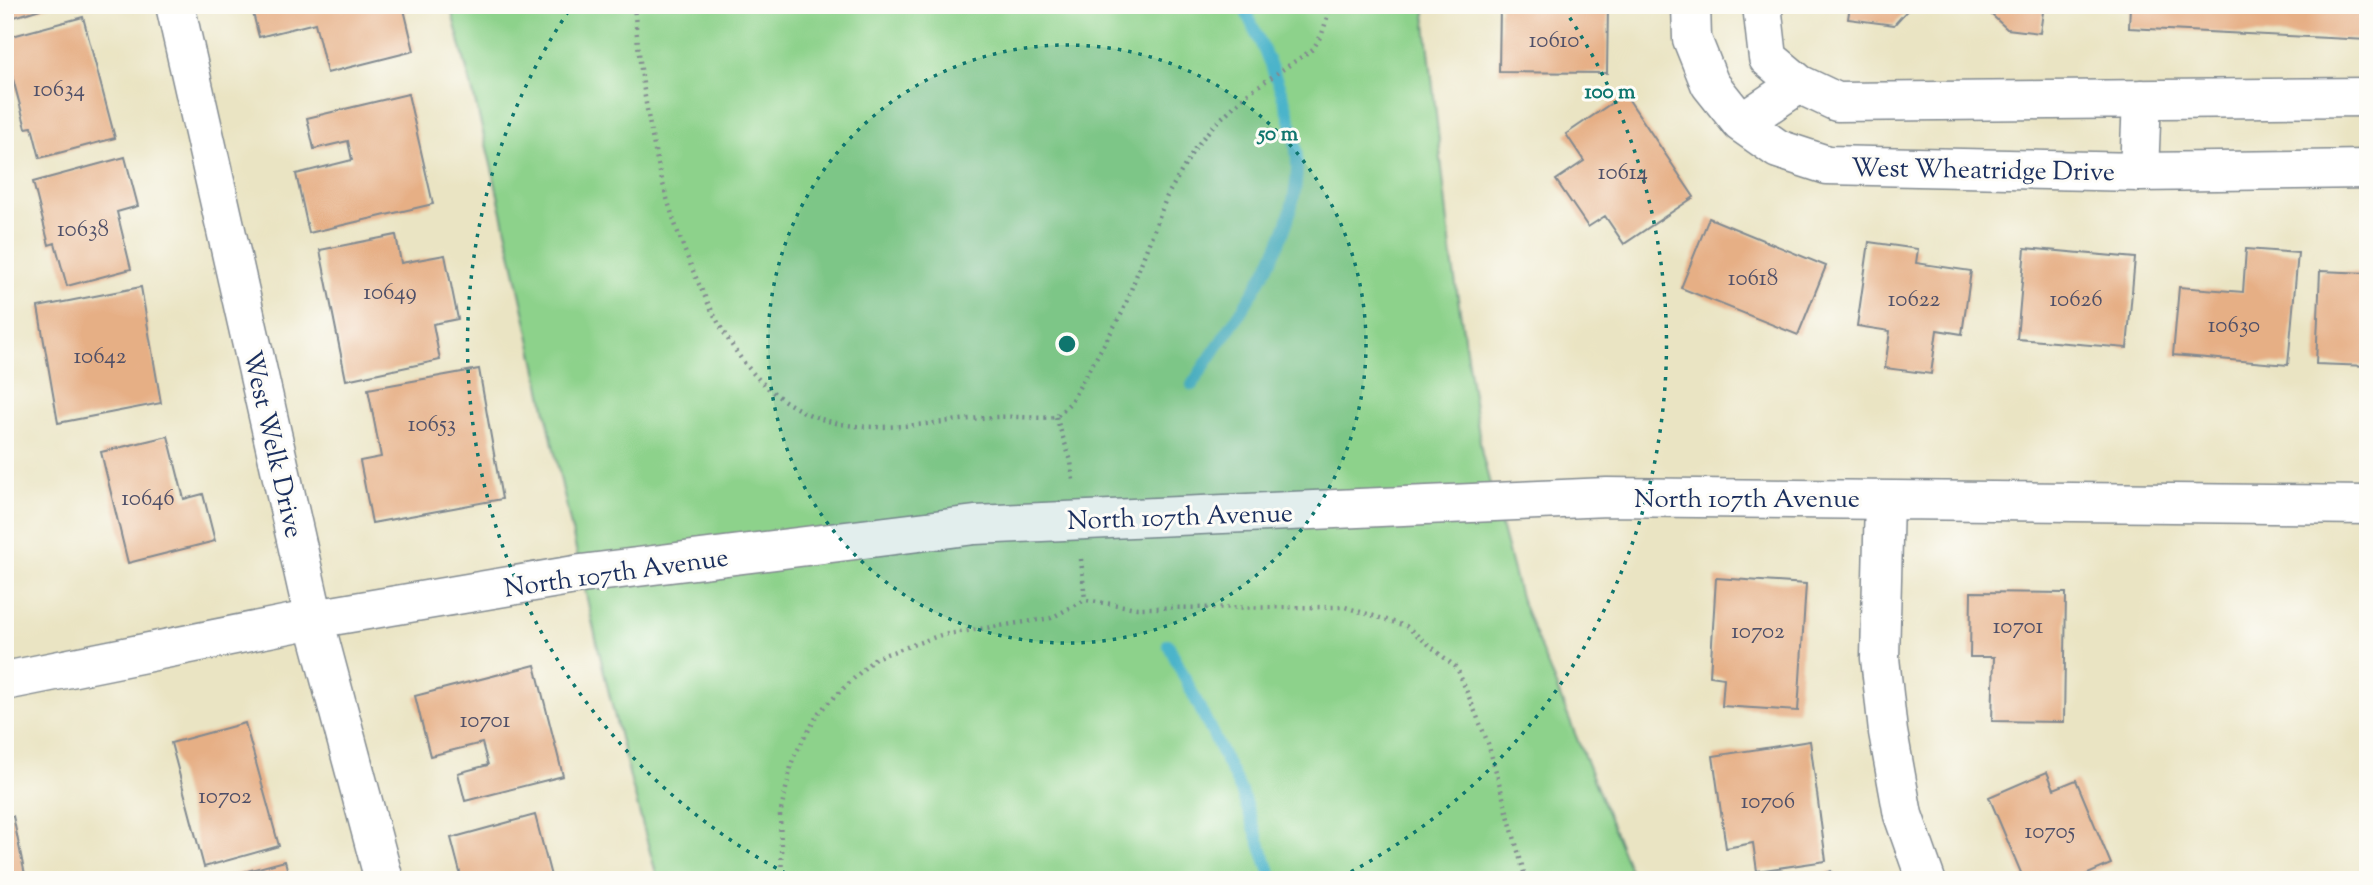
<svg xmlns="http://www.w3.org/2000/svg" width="2373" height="885" viewBox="0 0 2373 885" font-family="'Sorts Mill Goudy',serif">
  <rect width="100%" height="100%" fill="#fdfcf7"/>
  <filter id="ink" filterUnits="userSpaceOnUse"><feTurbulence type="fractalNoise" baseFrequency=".0143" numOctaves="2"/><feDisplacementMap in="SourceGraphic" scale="14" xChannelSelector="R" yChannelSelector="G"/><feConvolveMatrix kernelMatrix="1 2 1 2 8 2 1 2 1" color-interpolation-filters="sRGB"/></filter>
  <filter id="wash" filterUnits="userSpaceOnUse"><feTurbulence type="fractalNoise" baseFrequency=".00686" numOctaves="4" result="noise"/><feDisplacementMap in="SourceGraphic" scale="28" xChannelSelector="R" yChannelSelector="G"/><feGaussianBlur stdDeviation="1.57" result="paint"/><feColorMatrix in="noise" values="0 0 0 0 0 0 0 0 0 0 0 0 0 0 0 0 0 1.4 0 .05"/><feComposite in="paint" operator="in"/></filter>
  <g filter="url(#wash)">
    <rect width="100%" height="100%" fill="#eae4c3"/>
    <!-- green -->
    <path fill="#8dd28b" stroke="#548074" stroke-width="2" d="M450 5H1424L1452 259 1482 454 1520 597 1634 880H658C593 654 551 424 498 195 484 131 466 68 450 5Z"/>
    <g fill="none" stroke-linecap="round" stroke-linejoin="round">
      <!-- stream -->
      <path stroke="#4cb4ca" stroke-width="12" d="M1192 385C1232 320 1296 248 1297 167 1297 112 1265 54 1243 5
        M1168 644 1241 791 1273 880"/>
    </g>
    <g id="blocks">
      <!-- building -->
      <path fill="#e6af85" d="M5 5H50V6L5 20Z
        M251 5H403L414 51 327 73 315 23 259 37Z
        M1500 5H1608L1607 73 1499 72Z
        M1850 5H1912L1894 25 1848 19Z
        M1981 5H2044L2040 33 2007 29Z
        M2130 5H2368V40L2129 28Z
        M83 17 115 138 40 158 32 127 26 128 5 49V38Z
        M408 94 433 204 309 233 296 174 352 160 348 141 314 149 307 118Z
        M1625 94 1694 197 1624 244 1605 216 1588 227 1556 180 1584 161 1566 134Z
        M125 157 138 206 117 212 131 269 67 286 55 243 49 245 33 182Z
        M1709 218 1826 266 1798 335 1681 288Z
        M396 235 401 263 445 255 458 319 433 324 440 360 346 380 320 250Z
        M1869 242 1918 249 1916 263 1971 271 1962 334 1937 330 1931 374 1885 368 1890 331 1857 326Z
        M2025 248 2135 258 2127 348 2017 339Z
        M2246 249 2298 253 2288 365 2173 355 2179 287 2243 292Z
        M2320 271 2368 273V366L2316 364Z
        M141 287 161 403 58 423 38 307Z
        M479 369 502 499 372 523 360 461 381 457 368 389Z
        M168 436 184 499 203 494 215 541 128 563 101 452Z
        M1716 578 1806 584 1798 711 1722 706 1724 678 1710 676Z
        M1971 592 2066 593 2064 722 1992 721 1994 657H1970Z
        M535 665 563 776 465 801 458 773 488 765 482 743 430 756 415 696Z
        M245 723 279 846 204 867 171 743Z
        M1810 741 1826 861 1757 871 1753 843 1726 848 1713 756Z
        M2047 772 2054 789 2076 780 2111 864 2074 880H2024L1989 797Z
        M535 815 552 880H462L451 838Z
        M13 816 26 880H5V817Z
        M285 861 290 880H217V879Z
        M1831 871 1835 880H1811Z"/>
    </g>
  </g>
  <g filter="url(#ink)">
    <use href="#blocks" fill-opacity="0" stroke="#828a90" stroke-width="2"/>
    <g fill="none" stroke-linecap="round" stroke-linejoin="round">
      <!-- minor casing -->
      <g stroke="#828a90" stroke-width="41">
        <path id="minor" d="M175 5 314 619 384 880
          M1691 5 1692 39 1710 84 1741 123 1778 149 1827 165 2139 172 2368 169
          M1762 5 1768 58 1799 84 1837 102 2368 97
          M1741 123 1799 84
          M2139 172 2142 99
          M1884 500 1880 658 1888 732 1903 815 1926 880
          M5 681 314 619 581 574 975 525 1607 497 2368 505"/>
      </g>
      <!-- path -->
      <path stroke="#828a90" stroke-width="4.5" stroke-dasharray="2 5" stroke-linecap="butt" d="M634 5C644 113 660 209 710 307 734 354 762 395 813 416 870 439 939 419 998 417 1017 416 1036 419 1056 417L1070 403 1122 313 1167 196 1195 148 1212 127 1248 93 1313 49 1322 34 1331 5
        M1056 417 1071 461 1073 480
        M1081 559 1085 600
        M782 880 780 815 793 758 819 712 875 658 941 635 1051 618 1085 600 1137 608 1345 607 1406 626 1457 668 1488 743 1526 880"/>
      <!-- minor -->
      <use href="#minor" stroke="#fff" stroke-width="38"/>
    </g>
  </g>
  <!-- distance rings -->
  <circle cx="1067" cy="344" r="299" fill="#0f766e" fill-opacity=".12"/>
  <g fill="none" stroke="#0f766e" stroke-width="3.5" stroke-dasharray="3.5 7">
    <circle cx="1067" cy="344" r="299"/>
    <path d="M795 878A599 599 0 0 1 570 9M1564 9A599 599 0 0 1 1339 878"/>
  </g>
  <g text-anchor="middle" stroke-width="6" stroke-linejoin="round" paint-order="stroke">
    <!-- number labels -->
    <g font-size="23" fill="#4e4f68">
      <text x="1554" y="47">10610</text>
      <text x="59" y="96">10634</text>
      <text x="1623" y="179">10614</text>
      <text x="83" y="236">10638</text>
      <text x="1753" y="285">10618</text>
      <text x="390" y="299">10649</text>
      <text x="1914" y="306">10622</text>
      <text x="2076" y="306">10626</text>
      <text x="2234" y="332">10630</text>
      <text x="100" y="363">10642</text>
      <text x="432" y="431">10653</text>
      <text x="148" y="505">10646</text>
      <text x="2018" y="633">10701</text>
      <text x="1758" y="638">10702</text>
      <text x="485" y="727">10701</text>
      <text x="225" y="803">10702</text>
      <text x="1768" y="808">10706</text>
      <text x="2050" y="838">10705</text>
    </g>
    <!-- street labels -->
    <g font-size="26" fill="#1b2f5e" stroke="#fdfcf7">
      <text transform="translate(1983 169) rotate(1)" y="9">West Wheatridge Drive</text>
      <text transform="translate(274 444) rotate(77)" y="9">West Welk Drive</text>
      <text x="1747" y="507">North 107th Avenue</text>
      <text transform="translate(1180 516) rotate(-2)" y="9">North 107th Avenue</text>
      <text transform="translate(616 572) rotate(-8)" y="9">North 107th Avenue</text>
    </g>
  </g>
  <circle cx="1067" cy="344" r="10" fill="#0f766e" stroke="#fdfcf7" stroke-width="3.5"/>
  <g font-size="21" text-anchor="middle" font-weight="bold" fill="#0f766e" stroke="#fdfcf7" stroke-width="6" stroke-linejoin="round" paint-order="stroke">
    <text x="1610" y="98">100 m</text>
    <text x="1278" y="140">50 m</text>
  </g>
  <!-- margin -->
  <rect width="2373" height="885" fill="none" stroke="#fdfcf7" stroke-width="28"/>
</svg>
